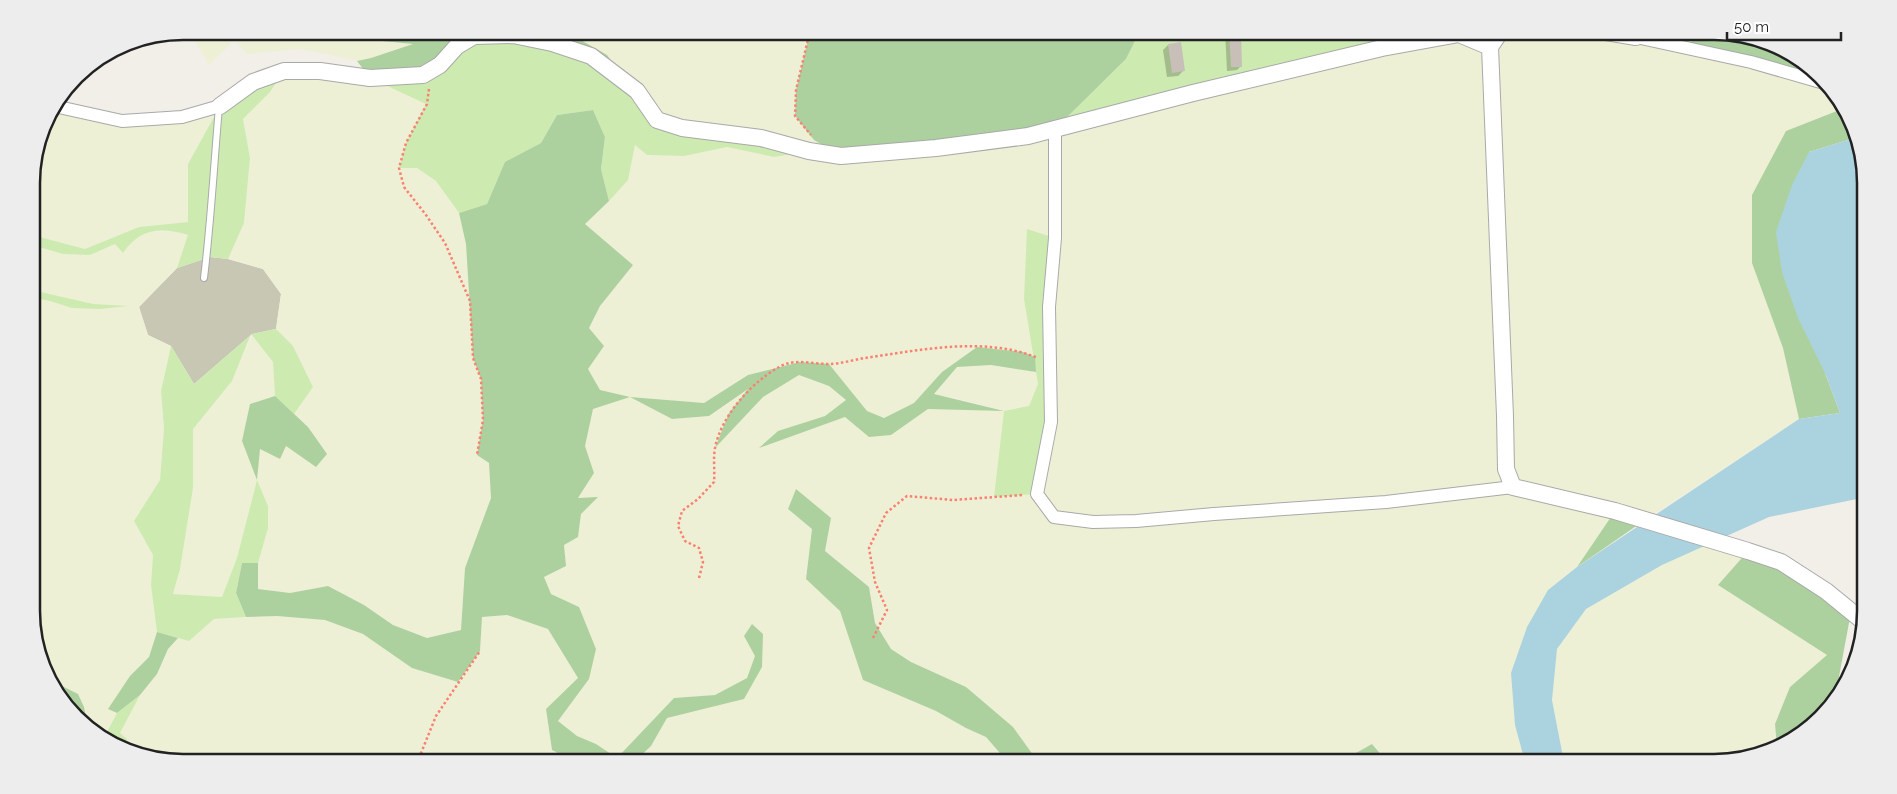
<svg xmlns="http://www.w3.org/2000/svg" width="1897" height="794" viewBox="0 0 1897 794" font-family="Raleway,sans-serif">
  <rect width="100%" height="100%" fill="#f2efe9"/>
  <!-- construction -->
  <path fill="#c7c7b4" d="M210 257 228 259 263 269 281 294 276 329 252 334 194 384 171 346 148 335 139 307 177 268Z"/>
  <!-- farmland -->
  <path fill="#eef0d5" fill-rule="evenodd" d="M189 31H413L374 40 415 44 371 58 357 61 301 49 247 54 235 40 209 65Z
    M565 31H810L796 90 1193 93 1501 31H1600L1824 83 1835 91 1842 109 1786 131 1783 348 1799 419 1645 520 1615 511 1577 567 1548 590 1515 725 1525 762 1388 763 1372 744 1338 763H1039L1013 727 891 649 875 623 869 587 825 551 831 518 788 509 812 529 806 579 840 611 863 680 936 711 966 728 986 737 1005 759 1001 763H633L651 746 667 718 744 699 755 656 747 678 715 695 674 698 617 758 596 744 577 736 558 721 589 679 579 607 551 594 543 577 566 566 564 544 578 537 581 514 597 498 578 499 594 473 585 446 593 409 629 397 599 390 588 369 589 328 600 306 633 265 585 224 628 180 635 144 647 155 684 156 727 147 774 157 657 120 607 55ZM1027 230 1055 238 1037 494 1029 406 1038 384 1036 372 991 365 957 367 934 395 955 398 1001 410 928 409 891 435 845 417 761 447 778 431 825 416 846 401 829 386 799 374 763 397 716 446 750 388 709 416 672 419 632 397 704 403 748 375 781 366 828 364 867 411 883 418 914 403 942 372 977 347 1035 357Z
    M284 71 370 78 427 104 406 143 399 168H417L436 181 459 213 466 244 473 358 481 379 483 420 477 455 489 463 491 498 465 568 461 630 428 638 393 625 364 605 328 586 290 593 258 589V563L268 528V506L257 481 237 558 222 598 173 594 180 569 193 488V429L232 381 252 334 273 362 275 396 250 404 257 479 260 448 285 446 308 427 294 414 313 387 293 346 276 329 281 294 263 269 228 259 244 223 250 158 243 119 270 92Z
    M54 106 122 121 220 106 188 164V222L139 227 85 249 32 235V173L47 116Z
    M173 231 189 235 177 268 139 307 148 335 171 346 161 391 164 428 160 480 134 521 153 555 151 585 157 632 149 657 130 676 109 708 117 713 108 730 103 735 87 722 84 707 78 694 54 682 33 631 32 245 63 254 90 255 115 244 131 242 146 232Z
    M1713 540 1748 551 1718 585 1828 655 1790 687 1775 724 1777 747 1763 755 1724 762H1564L1552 700 1557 649 1586 609 1662 565Z
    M507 615 548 629 579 678 546 709 552 750 577 763H333L316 757 259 758 251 763H183L128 752 127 739 120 733 140 695 157 674 168 649 178 638 189 641 214 619 277 616 325 620 363 634 413 668 480 651 482 617Z"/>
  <!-- grass -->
  <path fill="#cdebb0" d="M1140 31H1380L1395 33 1424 40 1055 129 1126 59Z
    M1637 31H1691L1692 49Z
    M474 36 591 56 657 120 809 151 774 157 727 147 684 156 647 155 635 145 628 180 609 201 601 169 605 137 593 110 557 115 541 143 505 163 487 204 459 213 436 181 417 168H399L406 143 426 104 370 78Z
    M284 71 270 92 243 119 250 158 244 223 228 259 210 257 177 268 188 235C161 227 140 228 123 253L115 244 90 255 63 254 32 245V235L85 249 139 227 188 222V164L220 106Z
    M1027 229 1055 238 1051 371 1037 494 994 497 1004 411 1029 406 1038 384 1024 299Z
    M32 290 93 304 128 306 100 309 72 308 50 301 32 297Z
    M276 329 293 346 313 387 294 414 275 396 273 362 251 334 232 381 193 429V488L180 569 173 594 222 597 237 558 257 480 268 506V528L258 563H242L236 593 246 617 214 619 189 641 157 632 151 585 153 555 134 521 160 480 164 428 161 391 171 346 194 384 252 334Z
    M140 695 120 733 127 739 128 752 125 751 103 735 108 730 117 713Z
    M279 756 316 757 333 763H251L259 758Z"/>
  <!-- forest -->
  <path fill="#add19e" d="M413 31H565L607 55 626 81 591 56 474 36 440 65 370 78 357 61 371 58 413 44 372 40Z
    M810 31H1140L1126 59 1055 129 841 156 814 140 795 116 796 90Z
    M1691 31H1714L1772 43 1824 83 1692 49Z
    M1842 109 1855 140 1851 139 1809 152 1825 373 1840 413 1799 419 1783 348 1752 263V195L1786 131Z
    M593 110 605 137 601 169 609 201 585 224 633 265 600 306 589 328 604 346 588 369 600 390 630 397 704 403 748 375 800 362 829 364 867 411 884 418 914 403 942 372 977 347 1023 352 1035 357 1036 372 991 365 957 367 934 394 1004 411 928 409 891 435 869 437 845 417 759 448 778 431 825 416 846 400 829 386 799 375 763 397 715 448 729 413 748 389 709 416 672 419 630 397 593 409 585 446 594 473 578 498 598 497 581 514 578 537 564 545 566 566 544 577 551 594 579 607 596 649 589 679 558 721 577 736 596 744 617 758 674 698 715 695 747 678 755 656 744 636 752 624 763 634 762 667 744 699 667 718 651 746 633 763H577L552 750 546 709 578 678 548 629 507 615 482 617 480 651 458 682 412 668 363 634 325 620 277 616 246 617 236 593 242 563H258V589L290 593 328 586 364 605 393 625 427 638 461 630 465 568 491 498 489 463 477 455 483 420 481 379 473 358 466 244 459 213 487 204 505 162 541 143 557 115Z
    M275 396 308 427 327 454 316 467 286 446 280 459 260 449 257 480 242 441 250 404Z
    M796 489 831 518 825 551 869 587 875 623 891 649 911 662 966 687 1013 727 1039 763H1001L1005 759 986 737 966 728 936 711 863 680 840 611 806 579 812 529 788 509Z
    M1615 511 1645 520 1577 567Z
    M1748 551 1851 612 1836 693 1806 732 1777 747 1775 724 1790 687 1827 655 1718 585Z
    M157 632 178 638 168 649 157 674 140 695 117 713 108 709 130 676 149 657Z
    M54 682 78 694 84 707 87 722 63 704Z
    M1372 744 1388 763H1338Z"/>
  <!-- water -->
  <path fill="#aad3df" d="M1851 139 1855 140 1864 163 1865 512 1857 499 1769 517 1662 565 1586 609 1557 649 1552 700 1564 762H1525L1515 725 1511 673 1527 627 1548 590 1577 567 1799 419 1840 413 1825 373 1798 318 1782 272 1776 232 1792 185 1809 152Z"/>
  <!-- shadow -->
  <path fill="#0003" d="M1184 31H1219L1216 35 1185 38Z
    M1225 31H1239L1241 66 1237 70 1227 71Z
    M1168 45 1183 71 1178 76 1167 77 1163 50Z"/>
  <!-- building -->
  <path fill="#c7bfb8" d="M1229 31H1241L1242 67H1231Z
    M1181 42 1185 71 1172 73 1168 44Z"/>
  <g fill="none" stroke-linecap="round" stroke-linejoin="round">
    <!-- service casing -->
    <g stroke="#a9a9a9" stroke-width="8">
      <path id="service" d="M204 278C211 221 214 164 219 107"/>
    </g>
    <!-- minor casing -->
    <g stroke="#a9a9a9" stroke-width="14">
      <path id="minor" d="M1636 37 1751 62 1824 83
        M54 106 122 121 182 117 220 106
        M1055 129V238L1049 307 1051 422 1037 494 1054 517 1093 522 1136 521 1214 514 1386 502 1513 487"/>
    </g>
    <!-- tertiary casing -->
    <g stroke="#a9a9a9" stroke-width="18">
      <path id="tertiary" d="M1501 31 1490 47 1505 416 1506 469 1513 487 1615 511 1748 551 1781 562 1826 591 1864 622
        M1600 31 1636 37 1637 31
        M220 106 253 82 284 71H320L370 78 423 75 440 65 457 46 474 36 513 35 552 43 591 56 637 91 657 120 682 128 761 138 809 151 841 156 936 148 1028 136 1193 93 1382 48 1459 34 1490 47"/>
    </g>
    <!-- path -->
    <path stroke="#fa8072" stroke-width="2.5" stroke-dasharray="2.5 2.5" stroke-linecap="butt" d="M810 31 796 90 795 116 811 135
      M1243 38 1323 31
      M429 89 427 104 406 143 399 168 404 187 426 215 445 243 470 301 473 358 481 379 483 420 477 455
      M699 578 703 562 699 548 685 541 678 526 682 511 698 499 714 482C715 471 713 458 715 448 721 416 752 382 779 367 794 358 812 364 828 364 840 364 853 360 865 358 920 350 985 336 1038 358
      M873 638 887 610 875 582 869 548 886 513 907 496 953 500 1023 495
      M417 763 436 716 480 651"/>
    <!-- service -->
    <use href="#service" stroke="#fff" stroke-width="6"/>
    <!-- minor -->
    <use href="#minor" stroke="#fff" stroke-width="12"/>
    <!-- tertiary -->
    <use href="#tertiary" stroke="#fff" stroke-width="16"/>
  </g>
  <!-- crop -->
  <path d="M0 0H1897V794H0ZM183 40H1714A143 143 0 0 1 1857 183V611A143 143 0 0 1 1714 754H183A143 143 0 0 1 40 611V183A143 143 0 0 1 183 40Z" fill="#ededed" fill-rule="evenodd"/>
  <path fill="none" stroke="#222" stroke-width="2.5" d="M183 40H1714A143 143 0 0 1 1857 183V611A143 143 0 0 1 1714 754H183A143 143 0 0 1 40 611V183A143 143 0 0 1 183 40Z"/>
  <!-- scale -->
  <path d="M1727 32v8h114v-8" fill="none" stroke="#222222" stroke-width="2.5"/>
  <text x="1734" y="32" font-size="15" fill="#222222" stroke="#ffffff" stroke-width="4" paint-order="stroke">50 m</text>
</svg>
